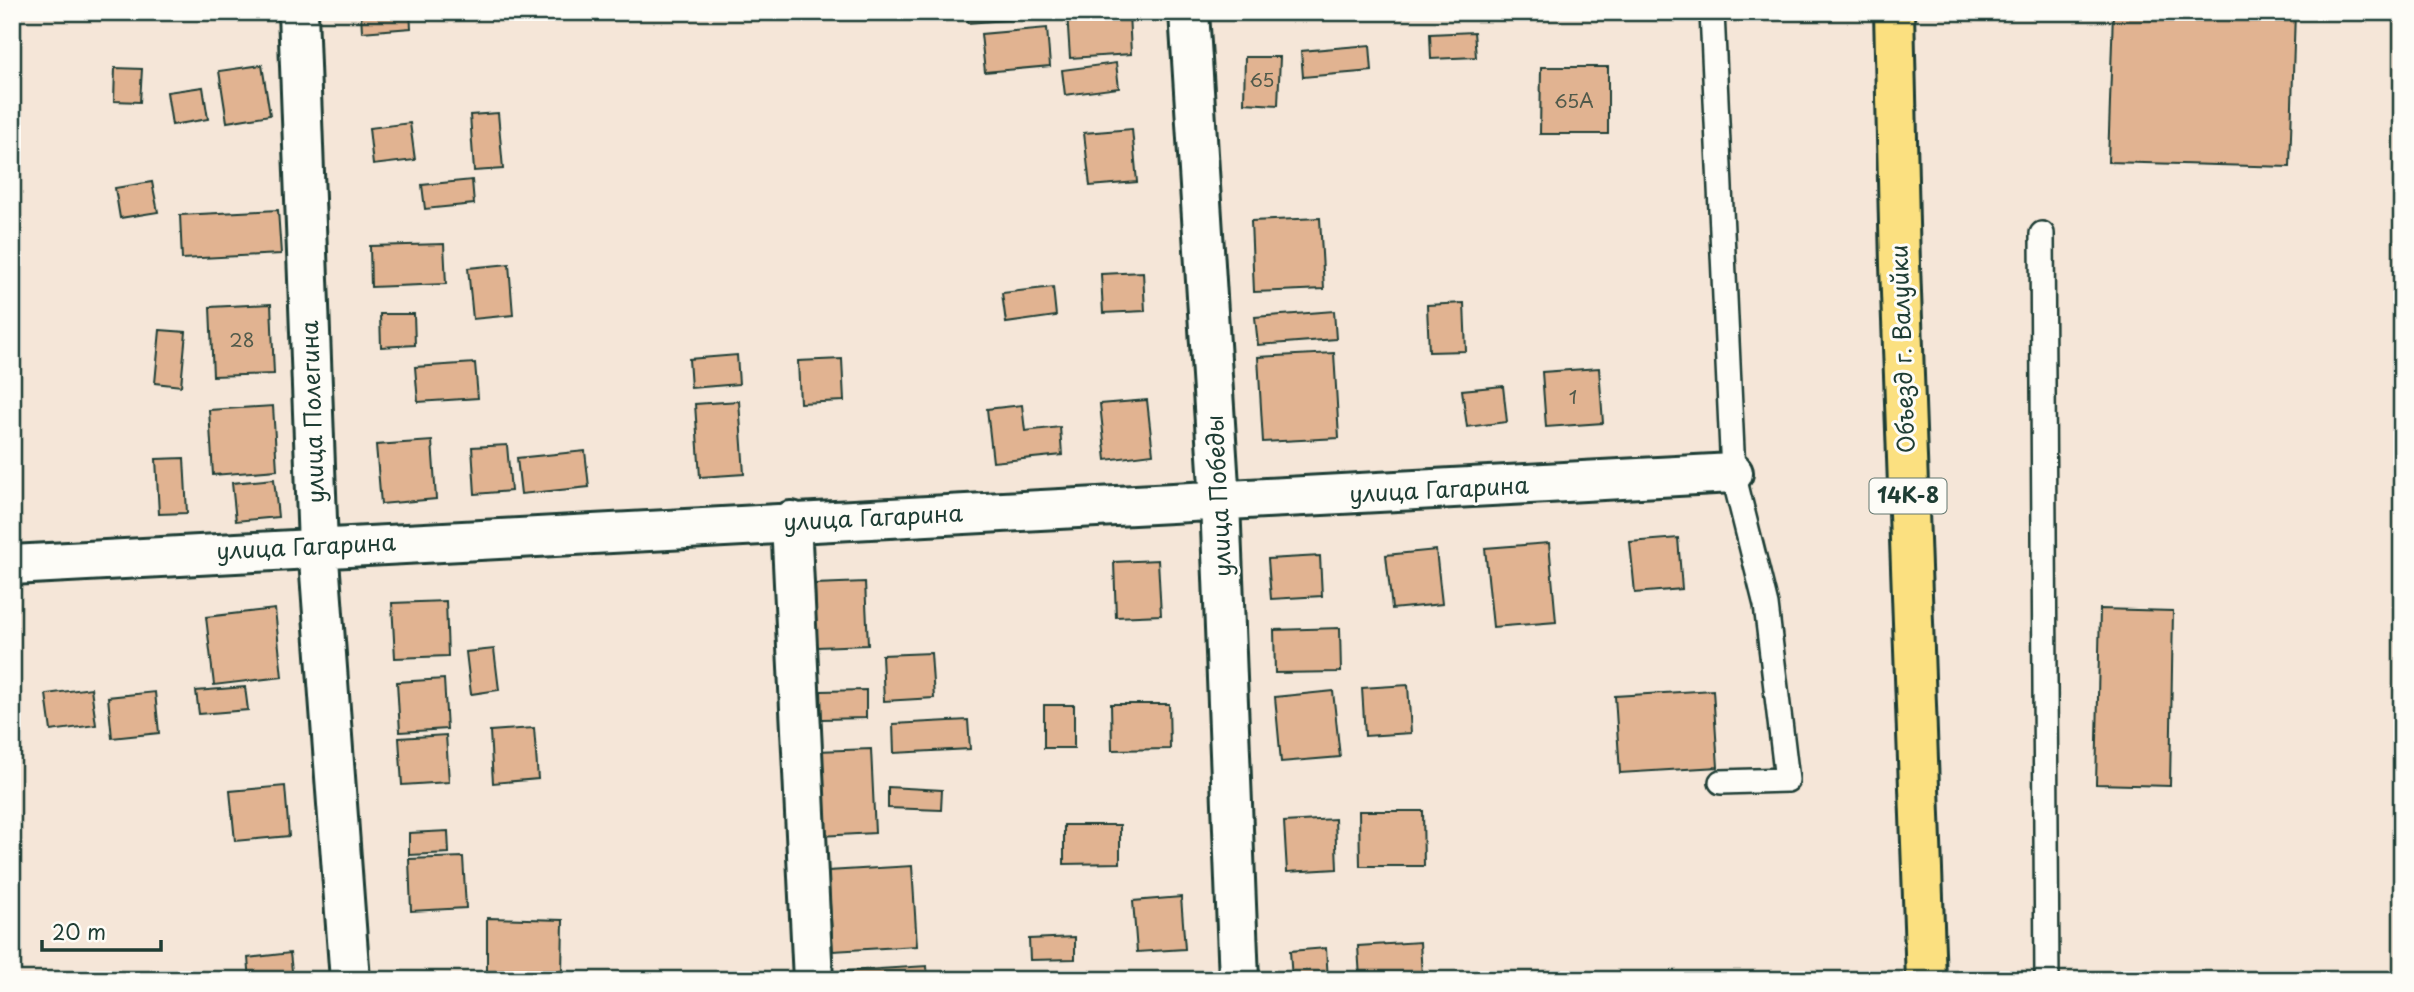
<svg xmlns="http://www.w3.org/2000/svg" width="2414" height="992" viewBox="0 0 2414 992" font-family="'Playpen Sans',sans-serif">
  <rect width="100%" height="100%" fill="#f5e6d8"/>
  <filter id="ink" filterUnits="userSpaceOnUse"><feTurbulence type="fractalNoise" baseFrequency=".0143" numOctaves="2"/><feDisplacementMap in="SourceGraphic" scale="14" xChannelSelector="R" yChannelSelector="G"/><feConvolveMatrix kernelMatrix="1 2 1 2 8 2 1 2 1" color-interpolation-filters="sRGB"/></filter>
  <g filter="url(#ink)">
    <!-- building -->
    <path fill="#e1b391" stroke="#1f3d34" stroke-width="2" d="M361 12H410L411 28 362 32Z
      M967 12H1055L1056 16 968 23Z
      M1067 12H1129L1131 54 1070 58Z
      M2113 12H2295L2290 167 2108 162Z
      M1047 28 1050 66 985 72 981 34Z
      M1474 32 1476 57 1431 59 1430 34Z
      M1370 45 1372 71 1303 77 1301 51Z
      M1245 57H1280L1278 105 1244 103Z
      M1116 63 1119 88 1065 95 1062 70Z
      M262 65 270 115 227 122 219 71Z
      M1541 67H1608V134H1540Z
      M115 68 142 69 140 102 114 101Z
      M203 87 208 119 172 125 167 92Z
      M498 113 503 169 474 171 470 115Z
      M410 123 415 160 373 165 369 128Z
      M1132 129 1137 182 1090 186 1084 133Z
      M472 180 474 204 425 209 422 185Z
      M152 182 158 212 120 218 115 188Z
      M278 210 281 254 182 259 180 215Z
      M1320 218 1324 289 1254 292 1251 221Z
      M444 244 446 284 371 287 370 246Z
      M509 264 513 315 473 319 468 268Z
      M1143 272 1145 311 1103 313 1101 274Z
      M1053 287 1056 316 1006 323 1002 293Z
      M1464 303 1466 351 1429 352 1427 305Z
      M271 304 274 374 213 376 210 307Z
      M1334 311 1336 339 1258 345 1255 317Z
      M380 314H414L415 345 381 347Z
      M160 330 186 332 181 386 155 383Z
      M1334 353 1339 438 1263 442 1258 357Z
      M737 355 739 384 691 388 689 359Z
      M842 359 844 401 800 403 798 361Z
      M475 363 478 398 418 402 415 367Z
      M1599 368 1603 423 1546 427 1542 372Z
      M1503 386 1507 422 1467 427 1462 390Z
      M1147 400 1153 454 1106 460 1100 404Z
      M739 401 744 474 700 477 695 404Z
      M1022 405 1025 431 1060 427 1062 455 993 462 987 409Z
      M273 406 277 470 213 475 209 410Z
      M432 441 436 499 381 504 376 445Z
      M507 445 511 491 475 494 472 447Z
      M585 451 589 487 521 494 517 458Z
      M184 458 187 513 159 514 156 459Z
      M274 479 278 517 236 521 232 483Z
      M1678 538 1682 589 1635 593 1630 542Z
      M1549 543 1556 622 1493 627 1485 548Z
      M1436 550 1442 604 1392 609 1386 555Z
      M1320 556 1322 596 1271 599 1268 559Z
      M1158 560 1161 615 1116 617 1114 562Z
      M865 582 868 645 817 647 815 584Z
      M446 601 448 656 395 658 392 603Z
      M275 609 282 677 214 685 206 617Z
      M2100 609 2173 611 2170 786 2096 784Z
      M1340 628 1341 672 1275 673 1274 630Z
      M494 649 499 690 471 694 466 652Z
      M931 653 934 698 884 701 882 655Z
      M444 679 447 729 400 732 397 682Z
      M1408 685 1411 733 1365 736 1362 688Z
      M245 687 248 710 199 714 196 691Z
      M91 688 96 725 51 731 46 694Z
      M866 690V718L822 719 821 691Z
      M1713 690 1718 767 1620 773 1615 696Z
      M1333 691 1340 757 1281 762 1275 697Z
      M155 692 159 733 112 738 108 697Z
      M1111 704H1169L1170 749 1112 750Z
      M1044 705H1074V748H1044Z
      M968 720 970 749 894 753 893 724Z
      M534 728 538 779 493 783 490 731Z
      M446 735 449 782 402 785 399 738Z
      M871 749 875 833 820 836 817 751Z
      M285 786 289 836 235 841 230 791Z
      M888 787 942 790 941 810 888 808Z
      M1359 811H1423L1424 866H1360Z
      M1335 819 1337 869 1287 872 1284 822Z
      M1064 825H1120V863L1064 864Z
      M448 831 449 853 409 855V833Z
      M463 857 466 908 411 911 409 859Z
      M912 866 917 946 833 951 828 871Z
      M1181 897 1185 949 1137 952 1133 901Z
      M487 918 563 920 562 974 487 973Z
      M1075 937V959L1030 960 1029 939Z
      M1420 942 1422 976 1360 979 1358 946Z
      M1326 948 1328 980H1292L1290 951Z
      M290 953 293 980H250L248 958Z
      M927 966 928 980H831V972Z"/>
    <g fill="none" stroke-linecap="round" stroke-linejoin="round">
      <!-- service casing -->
      <g stroke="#1f3d34" stroke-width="28">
        <path id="service" d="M1712 12 1733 473 1766 605 1787 780 1721 782
          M2042 234 2047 980"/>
      </g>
      <!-- minor casing -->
      <g stroke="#1f3d34" stroke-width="44">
        <path id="minor" d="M298 12 318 546 350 980
          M1189 12 1220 502 1239 980
          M791 521 813 980
          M12 565C586 529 1160 506 1733 473"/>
      </g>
      <!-- primary casing -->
      <g stroke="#1f3d34" stroke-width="44">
        <path id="primary" d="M1894 12 1900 265 1926 980"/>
      </g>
      <!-- service -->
      <use href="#service" stroke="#fdfcf7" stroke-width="23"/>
      <!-- minor -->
      <use href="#minor" stroke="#fdfcf7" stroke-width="38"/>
      <!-- primary -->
      <use href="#primary" stroke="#fbe080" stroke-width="38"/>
    </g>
  </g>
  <g text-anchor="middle" stroke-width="6" stroke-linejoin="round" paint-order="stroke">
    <!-- number labels -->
    <g font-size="19" fill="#505a4b">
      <text x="1262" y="87">65</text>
      <text x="1574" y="108">65А</text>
      <text x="242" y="347">28</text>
      <text x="1573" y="404">1</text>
    </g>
    <!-- shield labels -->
    <rect fill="#fdfcf7" stroke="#62766e" stroke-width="2" x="1869.5" y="478.5" width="77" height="35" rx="5"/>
    <g font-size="21" font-weight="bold" fill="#1f3d34">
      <text x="1908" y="503">14К-8</text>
    </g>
    <!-- street labels -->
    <g font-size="23" fill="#1f3d34" stroke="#fdfcf7">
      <text transform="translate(1903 349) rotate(-92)" y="8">Объезд г. Валуйки</text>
      <text transform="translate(313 412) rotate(-92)" y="8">улица Полегина</text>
      <text transform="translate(1439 490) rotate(-3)" y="8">улица Гагарина</text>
      <text transform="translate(1219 496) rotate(-93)" y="8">улица Победы</text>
      <text transform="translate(873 518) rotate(-3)" y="8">улица Гагарина</text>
      <text transform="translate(306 547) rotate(-3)" y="8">улица Гагарина</text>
    </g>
  </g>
  <!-- margin -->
  <rect width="2414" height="992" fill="none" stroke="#fdfcf7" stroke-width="42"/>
  <rect x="21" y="21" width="2372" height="950" fill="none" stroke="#1f3d34" stroke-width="2.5" filter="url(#ink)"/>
  <!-- scale -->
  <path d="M42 940v10h119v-10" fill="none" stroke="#1f3d34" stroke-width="3.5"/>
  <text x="52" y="940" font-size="21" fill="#1f3d34" stroke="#fdfcf7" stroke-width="5" paint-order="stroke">20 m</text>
</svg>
